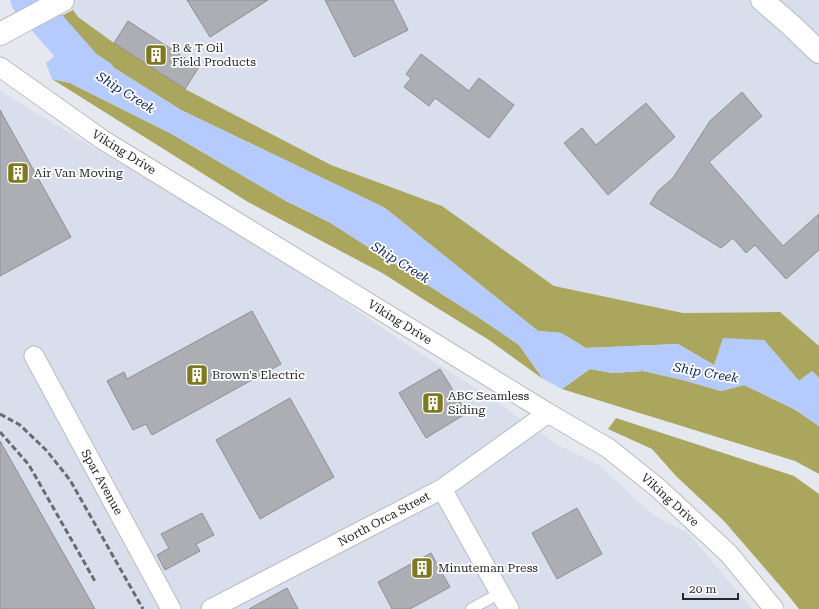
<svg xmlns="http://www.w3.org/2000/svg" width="819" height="609" viewBox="0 0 819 609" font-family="'Roboto Serif',serif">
  <rect width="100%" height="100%" fill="#e5e8ee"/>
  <!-- built -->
  <path fill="#d8deeb" d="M65 0H819V346L780 312 683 313 554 286 442 206 331 165 185 89 114 43 78 17Z
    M0 91 162 189 261 245 403 342 494 400 556 444 599 465 653 515 689 534 752 609H0Z"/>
  <!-- forest -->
  <path fill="#aaa65e" d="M73 10 78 17 114 43 185 89 331 165 442 206 554 286 683 313 780 312 819 346V378L812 371 799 381 764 340 714 365 678 344 586 348 561 333 538 331 385 208 181 110 81 47 61 16Z
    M52 79 70 83 170 133 286 201 329 222 481 319 519 345 543 379 489 340 426 301 384 274 248 202Z
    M590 369 613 373 643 371 683 380 721 391 744 385 794 409 819 426V474L795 461 562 389Z
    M616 418 794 476 819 494V609H799L788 595 724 521 676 476 652 449 608 429Z"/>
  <!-- water -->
  <path fill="#b5cafd" d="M76 39 81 47 181 110 385 208 538 331 561 333 586 348 678 344 714 365 723 338 764 340 799 381 812 371 819 378V426L794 409 744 385 721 391 683 380 643 371 613 373 590 369 562 389 543 379 519 345 481 319 329 222 286 201 170 133 70 83 52 79 46 63Z"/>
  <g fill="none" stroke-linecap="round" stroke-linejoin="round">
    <!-- river -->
    <path stroke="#b5cafd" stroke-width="33" d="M27 0 86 67 100 76"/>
  </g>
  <!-- building -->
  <path fill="#acaeb4" stroke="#8c8f94" d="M187 0H268L210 37Z
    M325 0H393L408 30 354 57Z
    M128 21 199 67 185 89 114 43Z
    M421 54 469 91 479 78 514 105 489 138 435 98 429 106 404 87 411 78 406 74Z
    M742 92 762 116 709 162 783 246 819 214V250L786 279 755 245 746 253 733 238 721 248 650 204 658 191 673 178 710 121Z
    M646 103 675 137 608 195 564 143 582 128 596 145Z
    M0 110 71 237 0 276Z
    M252 311 281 364 152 435 146 424 133 430 107 381 124 372 127 379Z
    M440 369 467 413 426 438 399 393Z
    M290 398 334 477 260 519 216 440Z
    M0 441 95 609H0Z
    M577 508 602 554 557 579 532 533Z
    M202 513 214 535 196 544 200 551 165 570 157 555 169 548 161 534Z
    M431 553 450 587 410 609H392L378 582Z
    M287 588 298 609H249Z"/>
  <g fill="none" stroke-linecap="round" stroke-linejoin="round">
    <!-- service casing -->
    <g stroke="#b9bbc1" stroke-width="12">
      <path id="service" d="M471 609 500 593"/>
    </g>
    <!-- minor casing -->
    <g stroke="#b9bbc1" stroke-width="21">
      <path id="minor" d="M0 67 103 140 548 413 608 448 658 488 729 554 774 609
        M34 356 171 609
        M442 489 509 609
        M211 609 442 489 548 413"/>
    </g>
    <!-- tertiary casing -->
    <g stroke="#b9bbc1" stroke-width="24">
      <path id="tertiary" d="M762 0 792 26 819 52
        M0 34 63 0"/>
    </g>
    <!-- service -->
    <use href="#service" stroke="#fff" stroke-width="10"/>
    <!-- minor -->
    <use href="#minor" stroke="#fff" stroke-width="19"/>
    <!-- tertiary -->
    <use href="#tertiary" stroke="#fff" stroke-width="22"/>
    <!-- rail -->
    <path stroke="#6a6b6f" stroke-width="3" stroke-dasharray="6 3" stroke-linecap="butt" d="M0 414 20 425 47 451 70 480 143 609
      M0 432 29 465 96 583"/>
  </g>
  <!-- icons -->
  <defs>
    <g id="building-square" transform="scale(1.15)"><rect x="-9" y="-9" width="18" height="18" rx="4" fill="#7f7a20" stroke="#fff"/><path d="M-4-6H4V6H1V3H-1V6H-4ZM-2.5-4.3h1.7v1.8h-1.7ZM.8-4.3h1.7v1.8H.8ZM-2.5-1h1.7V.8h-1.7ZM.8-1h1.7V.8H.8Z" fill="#fff"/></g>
  </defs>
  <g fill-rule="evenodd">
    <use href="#building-square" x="156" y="55"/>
    <use href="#building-square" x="18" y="173"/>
    <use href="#building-square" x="197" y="375"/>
    <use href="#building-square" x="433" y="403"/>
    <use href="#building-square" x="422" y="568"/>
  </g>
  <g text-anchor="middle" stroke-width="3.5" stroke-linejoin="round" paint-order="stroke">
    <!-- poi labels -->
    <g font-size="12" fill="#27282a" stroke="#fff" text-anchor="start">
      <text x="172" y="52">B &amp; T Oil<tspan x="172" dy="14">Field Products</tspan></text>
      <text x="34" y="177">Air Van Moving</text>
      <text x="212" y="379">Brown's Electric</text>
      <text x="448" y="400">ABC Seamless<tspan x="448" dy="14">Siding</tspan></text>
      <text x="438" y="572">Minuteman Press</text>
    </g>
    <!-- street labels -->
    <g font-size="12" fill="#27282a" stroke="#fff">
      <text transform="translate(124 152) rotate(32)" y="4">Viking Drive</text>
      <text transform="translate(400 322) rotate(32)" y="4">Viking Drive</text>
      <text transform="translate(102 482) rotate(61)" y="4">Spar Avenue</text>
      <text transform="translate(670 500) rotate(42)" y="4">Viking Drive</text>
      <text transform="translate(384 519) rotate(-28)" y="4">North Orca Street</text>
    </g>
    <!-- water labels -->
    <g font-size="13" font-style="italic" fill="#13256c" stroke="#fff">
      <text transform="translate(126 92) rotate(32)" y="5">Ship Creek</text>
      <text transform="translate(401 262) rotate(32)" y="5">Ship Creek</text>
      <text transform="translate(706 372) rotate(10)" y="5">Ship Creek</text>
    </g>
  </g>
  <!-- scale -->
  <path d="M683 593v6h55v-6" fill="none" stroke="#27282a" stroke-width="2"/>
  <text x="689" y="593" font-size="12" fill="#27282a" stroke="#ffffff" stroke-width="3" paint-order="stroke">20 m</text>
</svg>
